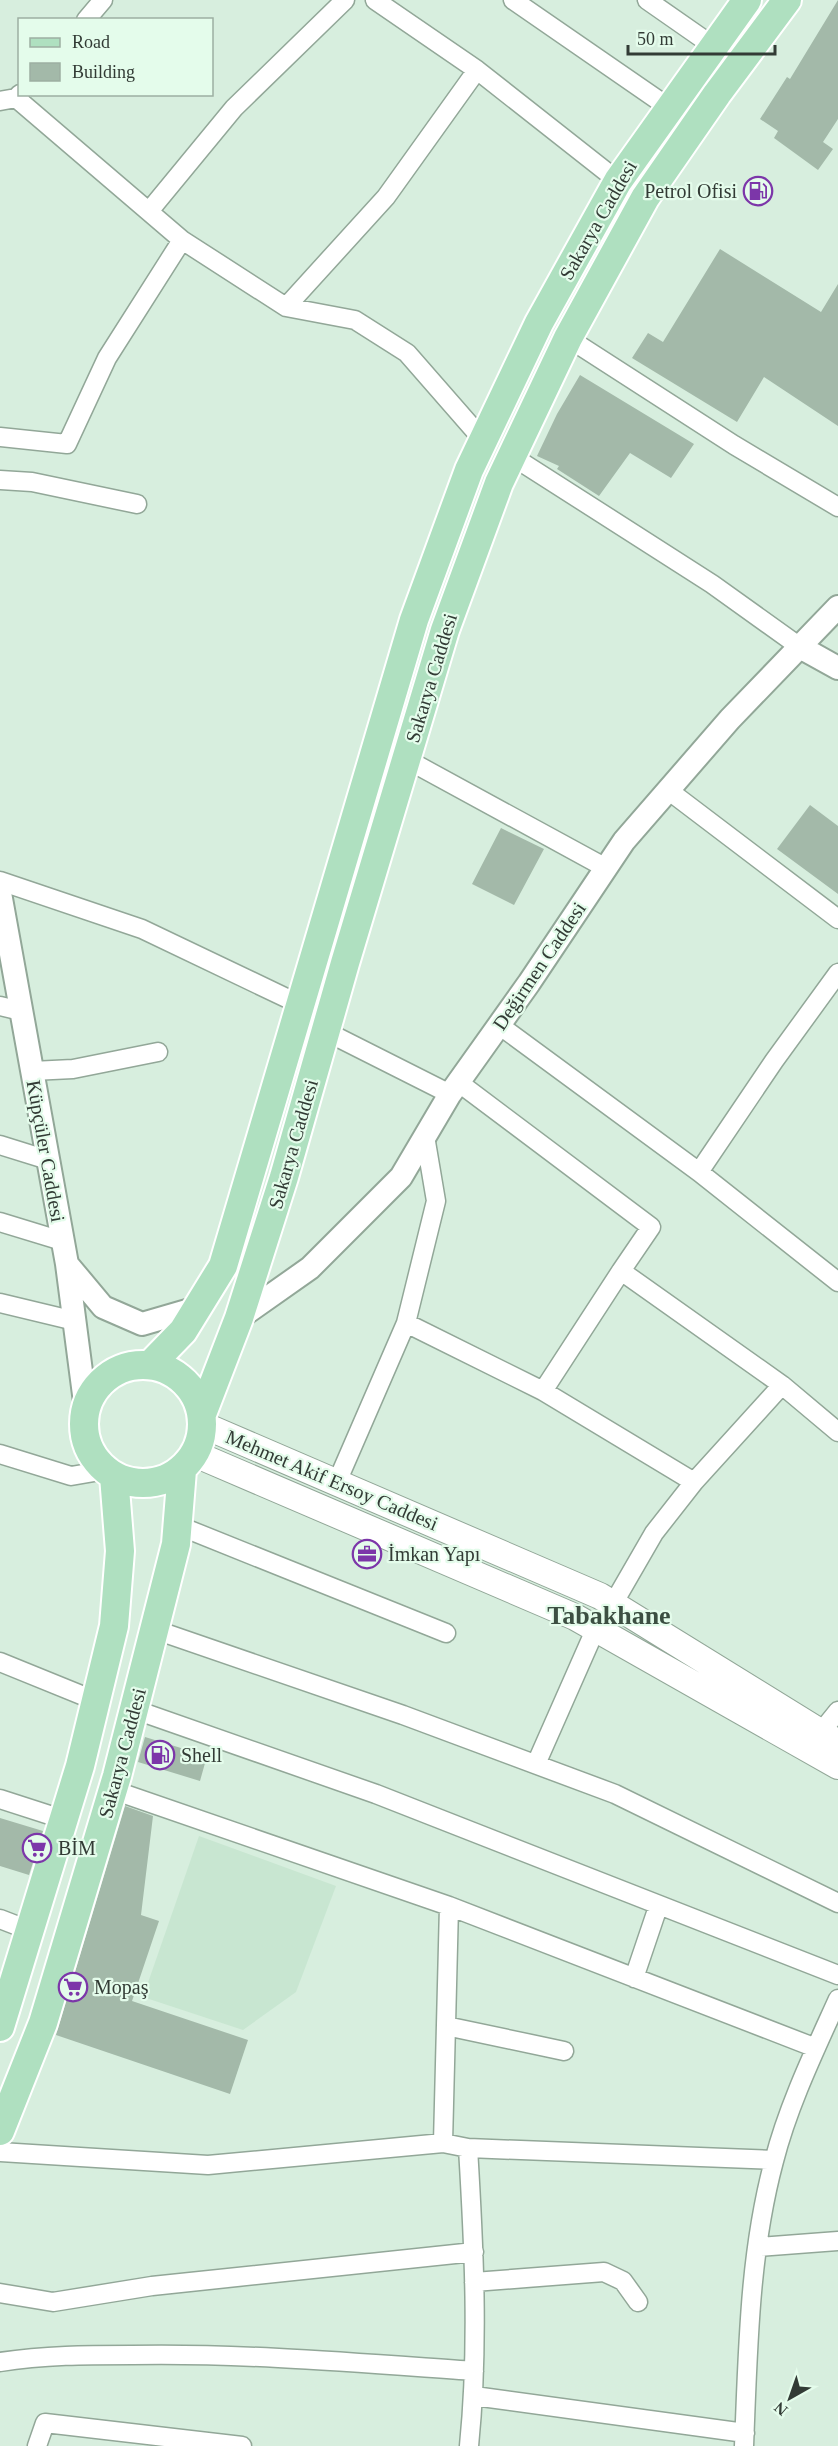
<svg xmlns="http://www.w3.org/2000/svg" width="838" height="2446" viewBox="0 0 838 2446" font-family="Georgia,serif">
  <rect width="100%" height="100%" fill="#d7eede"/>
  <!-- built -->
  <path fill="#c8e6d1" d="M199 1836 336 1886 296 1992 243 2030 143 1997Z"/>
  <!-- building -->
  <path fill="#a3b9a9" d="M838 0V119L823 142 833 149 818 170 774 138 778 131 760 119 787 77 790 79Z
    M720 249 821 312 838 284V426L764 377 737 422 632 358 648 333 663 342Z
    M580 375 694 444 671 478 630 453 599 496 557 469 559 466 537 456 557 414Z
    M810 805 838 826V894L777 849Z
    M501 828 544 849 514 905 472 884Z
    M145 1737 207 1756 200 1781 138 1762Z
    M125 1806 153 1816 141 1915 159 1921 132 2001 248 2040 230 2094 56 2035Z
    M0 1818 43 1831 29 1875 0 1866Z"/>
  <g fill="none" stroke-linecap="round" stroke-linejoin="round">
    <!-- minor casing -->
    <g stroke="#92a798" stroke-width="21">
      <path id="minor" d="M375 0 477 70 618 181
        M513 0 668 107
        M647 0 713 46
        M86 20 103 0
        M16 98 182 240 286 307 355 320 407 353 483 440
        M0 101 16 98 20 94
        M150 210 234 108 345 0
        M286 307 386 197 477 70
        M568 338 734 445 838 507
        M0 437 67 444 107 358 182 240
        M512 456 712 584 800 647
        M0 480 32 482 137 504
        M406 759 606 868
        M668 790 838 919
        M0 881 142 929 299 1004
        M0 1006 21 1011
        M499 1025 699 1172 838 1282
        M325 1031 450 1094
        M32 1071 73 1069 158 1052
        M458 1082 651 1227 621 1271 782 1385 838 1432
        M0 1145 48 1160
        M699 1172 774 1061 838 973
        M0 1222 62 1241
        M0 1303 75 1321
        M406 1323 543 1391 694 1482
        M543 1391 621 1271
        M0 1454 71 1476 106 1470
        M337 1482 406 1323 436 1201 425 1136
        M177 1525 446 1633
        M613 1604 654 1533 694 1482 782 1385
        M153 1629 403 1715 615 1794 838 1903
        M0 1662 96 1701
        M133 1709 376 1794 838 1975
        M821 1732 838 1711
        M536 1764 596 1628
        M113 1790 449 1906 443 2143
        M0 1799 65 1820
        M449 1906 816 2048
        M0 1919 31 1931
        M634 1978 658 1907
        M446 2026 564 2051
        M468 2148C474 2247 479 2347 469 2446
        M0 2152 208 2165 443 2143 468 2148 774 2160
        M758 2247 838 2241
        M474 2282 604 2272 623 2281 638 2302
        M0 2293 53 2302 152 2286 474 2252
        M0 2362C44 2355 87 2355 132 2355 246 2353 360 2363 474 2371
        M474 2396 745 2433
        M37 2446 45 2423 242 2446
        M744 2446C748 2350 749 2254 774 2161 788 2106 815 2050 838 1999"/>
    </g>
    <!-- tertiary casing -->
    <g stroke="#92a798" stroke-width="26">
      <path id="tertiary" d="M800 647 838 668
        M0 893 67 1264 86 1410
        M67 1264 103 1307 142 1324 197 1308
        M239 1318 310 1268 401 1177 450 1094 529 983 624 841 730 719 838 607"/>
    </g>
    <!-- secondary casing -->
    <g stroke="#92a798" stroke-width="28">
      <path id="secondary" d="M203 1425 600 1596 838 1743
        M195 1454 575 1617 838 1766"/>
    </g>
    <!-- primary casing -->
    <g stroke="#fff" stroke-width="32">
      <path id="primary" d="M84 1424a59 59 0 1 1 118 0a59 59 0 1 1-118 0Z
        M150 1365 183 1331 223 1266 414 620 469 470 539 323 618 181 747 0
        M202 1414 239 1318 284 1177 345 963 445 630 499 483 568 338 645 198 717 94 787 0
        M0 2027 80 1766 114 1626 120 1551 114 1476
        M0 2131 43 2023 117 1776 176 1544 182 1470"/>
    </g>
    <!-- minor -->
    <use href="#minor" stroke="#fff" stroke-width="18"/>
    <!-- tertiary -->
    <use href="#tertiary" stroke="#fff" stroke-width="22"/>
    <!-- secondary -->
    <use href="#secondary" stroke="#fff" stroke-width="26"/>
    <!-- primary -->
    <use href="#primary" stroke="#afe0c0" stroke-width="28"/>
  </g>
  <!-- icons -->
  <defs>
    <g id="fuel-ring" transform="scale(1.5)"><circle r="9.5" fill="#e4fceb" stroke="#7c36a9" stroke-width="1.5"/><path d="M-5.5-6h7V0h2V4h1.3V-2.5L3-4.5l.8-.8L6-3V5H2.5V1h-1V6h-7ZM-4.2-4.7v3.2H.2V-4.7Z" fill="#7c36a9"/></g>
    <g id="office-ring" transform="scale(1.5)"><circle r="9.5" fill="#e4fceb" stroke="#7c36a9" stroke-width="1.5"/><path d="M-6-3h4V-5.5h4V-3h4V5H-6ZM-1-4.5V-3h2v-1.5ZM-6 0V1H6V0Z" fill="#7c36a9"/></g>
    <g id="supermarket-ring" transform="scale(1.5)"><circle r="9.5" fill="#e4fceb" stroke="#7c36a9" stroke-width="1.5"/><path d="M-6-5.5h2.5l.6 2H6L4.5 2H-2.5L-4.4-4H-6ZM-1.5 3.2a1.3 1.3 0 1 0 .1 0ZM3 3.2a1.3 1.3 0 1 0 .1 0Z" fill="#7c36a9"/></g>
  </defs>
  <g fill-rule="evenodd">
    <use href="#fuel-ring" x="758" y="191"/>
    <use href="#office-ring" x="367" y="1554"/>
    <use href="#fuel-ring" x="160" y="1755"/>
    <use href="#supermarket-ring" x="37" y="1848"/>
    <use href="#supermarket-ring" x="73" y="1987"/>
  </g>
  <g text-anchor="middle" stroke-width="4.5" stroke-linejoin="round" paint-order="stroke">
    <!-- poi labels -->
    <g font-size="20" fill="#323b35" stroke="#e4fceb" text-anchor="start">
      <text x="737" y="198" text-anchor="end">Petrol Ofisi</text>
      <text x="388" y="1561">İmkan Yapı</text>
      <text x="181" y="1762">Shell</text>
      <text x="58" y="1855">BİM</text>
      <text x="94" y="1994">Mopaş</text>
    </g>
    <!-- street labels -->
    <g font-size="20" fill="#323b35" stroke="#e4fceb">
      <text transform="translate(598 220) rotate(-60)" y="7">Sakarya Caddesi</text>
      <text transform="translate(431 678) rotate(-73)" y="7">Sakarya Caddesi</text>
      <text transform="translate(539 966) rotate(-56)" y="7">Değirmen Caddesi</text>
      <text transform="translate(293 1144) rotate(-74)" y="7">Sakarya Caddesi</text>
      <text transform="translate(46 1151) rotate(80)" y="7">Küpçüler Caddesi</text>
      <text transform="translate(332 1480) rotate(23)" y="7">Mehmet Akif Ersoy Caddesi</text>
      <text transform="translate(122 1753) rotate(-75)" y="7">Sakarya Caddesi</text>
    </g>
    <!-- district labels -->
    <g font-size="26" font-weight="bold" fill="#3c4f42" stroke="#e4fceb">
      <text x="609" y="1624">Tabakhane</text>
    </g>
  </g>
  <!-- legend -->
  <rect x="18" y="18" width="195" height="78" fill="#e4fceb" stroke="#9dafa2" stroke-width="1.5"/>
  <rect x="30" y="38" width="30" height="9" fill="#afe0c0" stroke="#9dafa2" stroke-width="1.5"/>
  <text x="72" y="48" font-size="18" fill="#323b35">Road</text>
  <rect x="30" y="63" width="30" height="18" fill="#a3b9a9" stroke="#9dafa2" stroke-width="1.5"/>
  <text x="72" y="78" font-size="18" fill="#323b35">Building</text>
  <!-- north arrow -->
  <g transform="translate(790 2398) rotate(220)" stroke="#e4fceb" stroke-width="4.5" paint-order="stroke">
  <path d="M0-4.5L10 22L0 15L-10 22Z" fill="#323b35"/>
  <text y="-9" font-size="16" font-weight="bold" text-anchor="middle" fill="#323b35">N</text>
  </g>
  <!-- scale -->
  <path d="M628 45v9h147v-9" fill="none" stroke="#323b35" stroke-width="3"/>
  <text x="637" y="45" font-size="18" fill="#323b35" stroke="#e4fceb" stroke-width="4.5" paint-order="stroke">50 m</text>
</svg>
